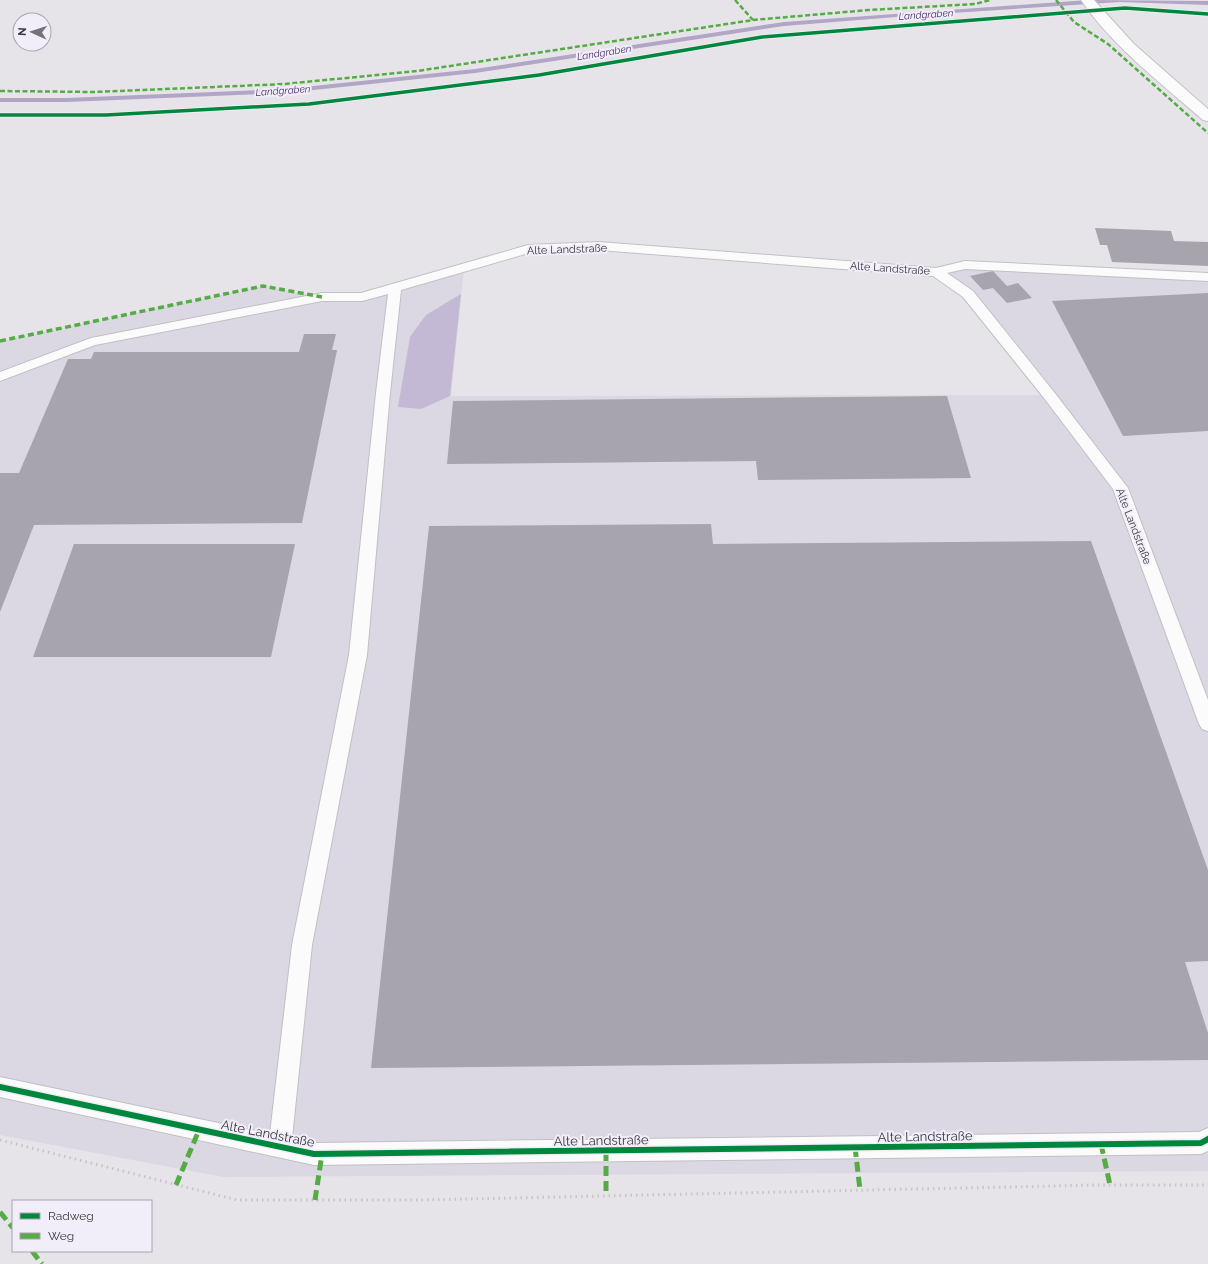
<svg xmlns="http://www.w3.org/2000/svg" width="1208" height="1264" viewBox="0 0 1208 1264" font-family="Raleway,sans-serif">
  <rect width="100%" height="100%" fill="#e6e4e9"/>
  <!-- built -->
  <path fill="#dbd7e3" d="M965 265 1208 277V1171L223 1177 0 1135V341L263 286 322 297H362L464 268 451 396 1048 395 968 294 936 272Z"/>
  <!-- forest -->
  <path fill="#c3b9d4" d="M461 294 450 396 421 409 398 407 410 337 426 315Z"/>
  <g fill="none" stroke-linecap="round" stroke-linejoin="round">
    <!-- stream -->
    <path fill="#b2a5c6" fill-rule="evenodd" d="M1088 0 1208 1V5L1120 2 921 15 784 26 475 73 285 93 67 102H0V98H67L285 89 475 69 784 22Z"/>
  </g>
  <!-- building -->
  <path fill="#a8a4ae" d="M1095 228 1171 231 1174 241 1208 242V266L1112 262 1107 245H1100Z
    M993 271 1007 286 1018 283 1032 298 1007 303 993 288 983 290 970 276Z
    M1208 293V431L1123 436 1052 301Z
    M304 334H336L332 350H337L302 523 34 525 0 612V473H19L68 359H91L94 352H299Z
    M947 396 971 478 758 480 756 461 447 464 453 401Z
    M711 524 713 544 1091 541 1208 870V961L1185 962 1208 1033V1060L371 1068 429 526Z
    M74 544H295L271 657H33Z"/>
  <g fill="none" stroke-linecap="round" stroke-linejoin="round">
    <!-- lane casing -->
    <g stroke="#c1c0c4" stroke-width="2">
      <path id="lane" d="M599 242 936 268 965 261 1208 273V281L965 269 947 273 973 291 1054 392 1128 488 1208 700V731L1202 729 1199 724 1113 489 1044 398 963 297 933 276 599 250 529 253 401 290 390 393 367 655 312 945 292 1138 314 1143 1199 1132 1208 1128V1151L1201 1154 314 1165 0 1097V1077L270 1134 292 945 349 655 376 393 388 294 362 301H322L95 345 0 381V372L91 338 322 293H361L528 245Z"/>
    </g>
    <!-- secondary casing -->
    <g stroke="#c1c0c4" stroke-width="2">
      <path id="secondary" d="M1081 0H1094L1134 44 1208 109V121L1203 120C1162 84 1111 45 1081 0Z"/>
    </g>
    <!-- path -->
    <path stroke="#c6c5c8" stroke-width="3" stroke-dasharray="1.5 4" stroke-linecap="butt" d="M0 1140 237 1200H421L1097 1185H1208"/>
    <!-- lane -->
    <use href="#lane" fill="#fbfbfc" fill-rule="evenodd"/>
    <!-- secondary -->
    <use href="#secondary" fill="#fbfbfc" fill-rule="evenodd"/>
    <!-- quiet-far2 -->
    <path stroke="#55ac46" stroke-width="2.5" stroke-dasharray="5 2.5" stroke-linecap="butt" d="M735 0 753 20
      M1056 0 1074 22 1108 44 1208 133
      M0 91 94 92 285 84 417 71 753 20 869 10 975 4 990 0"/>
    <!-- quiet-far1 -->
    <path stroke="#55ac46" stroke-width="3.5" stroke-dasharray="6 3.5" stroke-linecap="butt" d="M0 341 263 286 322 297"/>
    <!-- quiet -->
    <path stroke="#55ac46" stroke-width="5" stroke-dasharray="10 5" stroke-linecap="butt" d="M1101 1144 1110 1185
      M855 1147 860 1190
      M606 1151V1195
      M176 1185 199 1130
      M315 1200 322 1154
      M0 1212 13 1228
      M32 1251 42 1264"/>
    <!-- cycleway-far1 casing -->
    <g stroke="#f2eef9" stroke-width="5">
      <path id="cycleway-far1" d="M0 115H106L309 104 539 75 762 37 1125 8 1208 14"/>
    </g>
    <!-- cycleway casing -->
    <g stroke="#f2eef9" stroke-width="9">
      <path id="cycleway" d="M0 1087 314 1154 1201 1143 1208 1139"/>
    </g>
    <!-- cycleway-far1 -->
    <use href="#cycleway-far1" stroke="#00873e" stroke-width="3.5"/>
    <!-- cycleway -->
    <use href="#cycleway" stroke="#00873e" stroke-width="6"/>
  </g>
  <g text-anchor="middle" stroke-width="4" stroke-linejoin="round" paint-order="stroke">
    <!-- far-water labels -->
    <g font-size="10" font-style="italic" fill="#482f68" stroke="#f2eef9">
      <text transform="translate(926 14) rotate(-4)" y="4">Landgraben</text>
      <text transform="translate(604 52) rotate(-9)" y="4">Landgraben</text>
      <text transform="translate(283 90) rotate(-4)" y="4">Landgraben</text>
    </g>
    <!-- street labels -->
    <g font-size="11" fill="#38363a" stroke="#f2eef9">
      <text transform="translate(567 249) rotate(-2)" y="4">Alte Landstraße</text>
      <text transform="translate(890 268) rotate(4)" y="4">Alte Landstraße</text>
      <text transform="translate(1134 526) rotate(69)" y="4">Alte Landstraße</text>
    </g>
    <!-- near-street labels -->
    <g font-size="13" fill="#38363a" stroke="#f2eef9">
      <text transform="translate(268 1133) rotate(11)" y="5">Alte Landstraße</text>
      <text transform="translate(925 1136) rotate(-1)" y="5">Alte Landstraße</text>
      <text transform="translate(601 1140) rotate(-1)" y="5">Alte Landstraße</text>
    </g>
  </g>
  <!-- legend -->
  <rect x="12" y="1200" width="140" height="52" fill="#f2eef9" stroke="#a8a4ad"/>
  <rect x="20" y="1213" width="20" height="6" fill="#00873e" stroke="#a8a4ad"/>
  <text x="48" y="1220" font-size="12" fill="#38363a">Radweg</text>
  <rect x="20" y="1233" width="20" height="6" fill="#55ac46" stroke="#a8a4ad"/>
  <text x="48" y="1240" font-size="12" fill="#38363a">Weg</text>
  <!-- north arrow -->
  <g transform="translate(32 32) rotate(273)"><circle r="19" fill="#f2eef9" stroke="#a8a4ad"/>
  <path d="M0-3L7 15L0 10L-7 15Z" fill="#757377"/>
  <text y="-6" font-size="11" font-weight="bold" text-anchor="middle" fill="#38363a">N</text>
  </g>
</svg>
